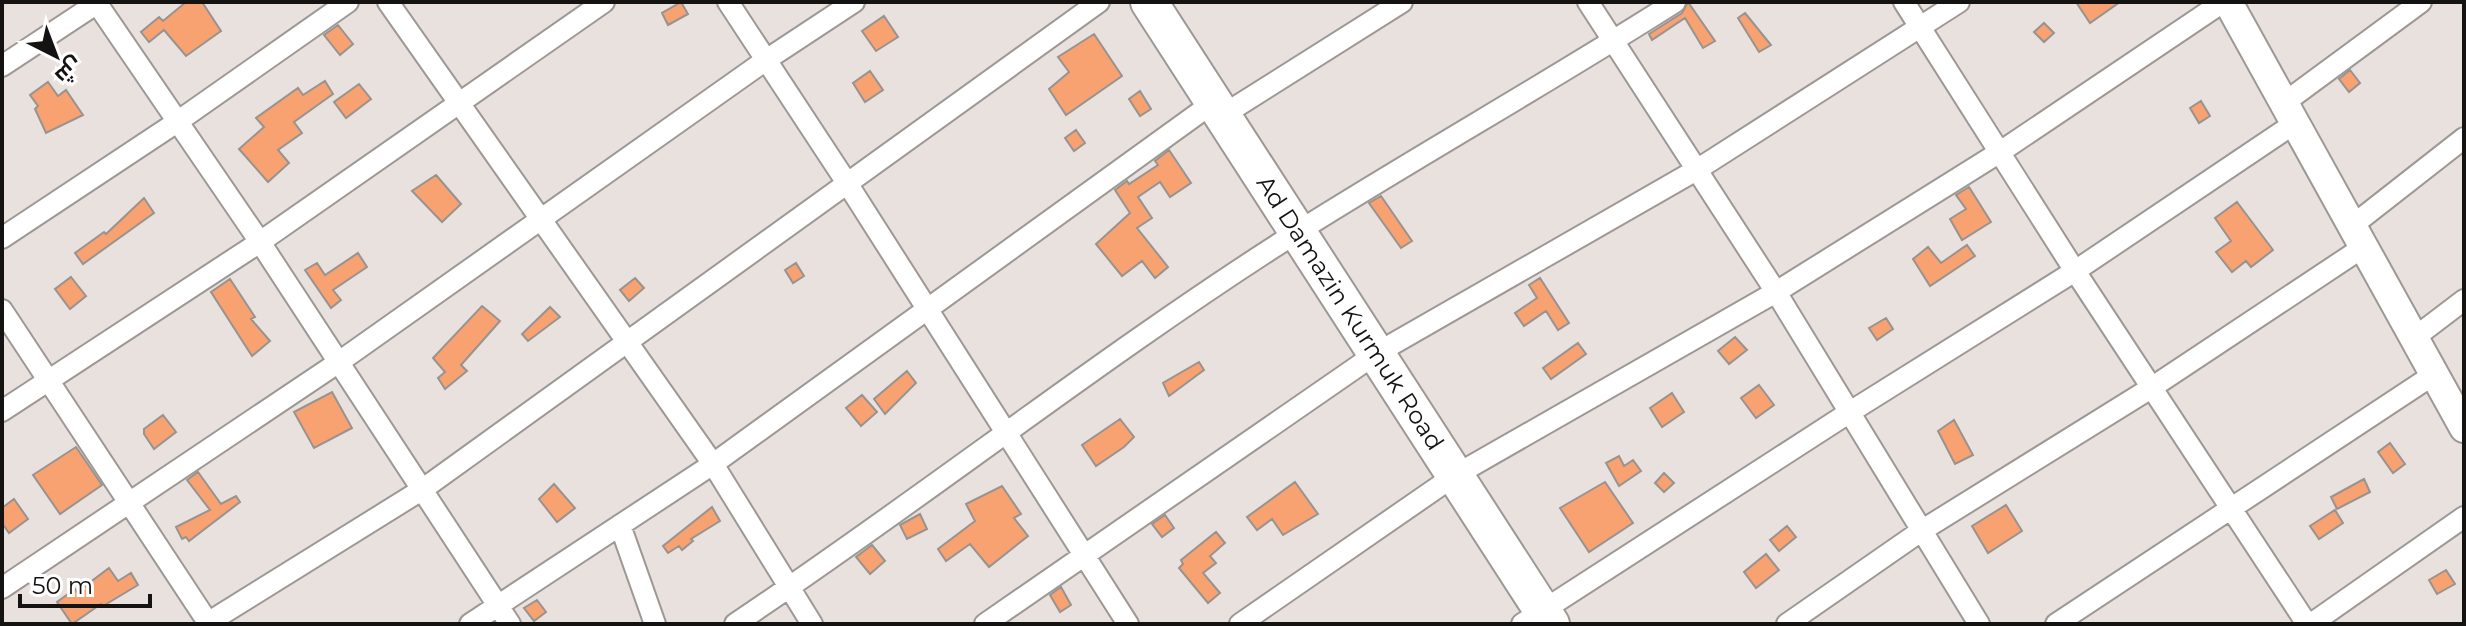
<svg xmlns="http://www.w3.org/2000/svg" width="2466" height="626" viewBox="0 0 2466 626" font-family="Montserrat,Cairo,sans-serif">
  <rect width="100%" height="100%" fill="#e8e1de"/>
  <!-- building -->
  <path fill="#f8a171" stroke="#999390" stroke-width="2" d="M186 2H202L221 31 186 56 164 30 149 42 141 32 159 17 163 21Z
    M681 2 688 14 668 25 662 13Z
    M1688 2 1715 41 1703 48 1685 18 1652 40 1649 34 1682 13Z
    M2076 2H2120L2090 23Z
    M1745 13 1771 45 1759 52 1738 18Z
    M884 16 898 37 876 51 862 31Z
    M2044 23 2054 33 2044 42 2034 32Z
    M338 25 353 44 340 55 324 35Z
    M1094 34 1122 76 1066 115 1049 89 1069 72 1058 57Z
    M2350 70 2360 83 2349 92 2339 79Z
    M870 71 883 90 865 102 853 83Z
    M325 81 333 94 294 122 302 133 278 150 289 163 268 182 239 149 264 127 256 118 298 88 303 95Z
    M48 82 58 96 66 90 83 115 46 133 35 109 38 106 30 95Z
    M359 84 371 99 346 118 334 102Z
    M1140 91 1151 109 1140 116 1129 99Z
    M2201 101 2210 116 2199 123 2190 108Z
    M1076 130 1085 143 1074 151 1065 138Z
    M1169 150 1191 183 1170 197 1160 182 1138 197 1152 218 1137 228 1168 267 1155 278 1142 261 1122 276 1096 244 1130 213 1115 190 1127 181 1129 184 1158 165 1155 161Z
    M436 175 461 204 442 222 412 191Z
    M1969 187 1991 222 1962 240 1950 219 1966 209 1956 195Z
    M1381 196 1412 241 1401 248 1369 203Z
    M144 198 154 213 83 264 75 253 104 232 106 234Z
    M2237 202 2273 250 2251 267 2246 261 2232 272 2216 252 2231 241 2215 218Z
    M1967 245 1975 256 1930 286 1913 259 1928 247 1941 263Z
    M358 253 367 267 333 290 341 300 331 308 305 270 317 263 325 275Z
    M796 263 804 276 793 283 785 270Z
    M71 277 86 296 70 309 55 289Z
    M635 278 644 288 629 301 620 290Z
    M1540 278 1569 323 1558 330 1546 311 1524 326 1515 313 1537 298 1529 285Z
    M230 279 255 317 251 319 270 341 252 356 211 292Z
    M482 306 500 321 461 365 467 371 445 389 438 378 445 372 433 358Z
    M550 307 560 317 528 341 522 334Z
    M1886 318 1893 329 1877 340 1869 328Z
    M1735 337 1747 350 1729 364 1718 351Z
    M1578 343 1586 354 1551 379 1543 368Z
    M1199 362 1204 370 1169 396 1163 383Z
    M907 371 916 383 885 414 874 399Z
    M1759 385 1774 405 1756 418 1741 398Z
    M332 392 352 428 314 448 294 412Z
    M1672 393 1684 412 1662 427 1650 408Z
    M862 395 877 412 861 426 846 408Z
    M163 415 176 432 154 449 144 434V429Z
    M1120 419 1134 437 1124 447 1096 466 1082 445Z
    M1954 420 1973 455 1955 464 1938 431Z
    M2390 443 2405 464 2393 473 2378 452Z
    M76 447 102 485 60 514 33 475Z
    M1619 456 1624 466 1633 460 1641 471 1619 486 1606 463Z
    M198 472 221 504 236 496 240 502 189 541 186 537 182 539 176 527 210 510 187 480Z
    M1664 473 1674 483 1664 492 1655 483Z
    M2364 479 2370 492 2337 509 2331 497Z
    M1295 482 1318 514 1283 535 1272 519 1257 530 1247 517Z
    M1605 482 1633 523 1589 552 1560 508Z
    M554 484 575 508 557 522 539 499Z
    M1002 486 1021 514 1014 518 1028 536 989 567 970 544 946 561 938 549 975 521 966 504Z
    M14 499 28 519 9 533 2 523V508Z
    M2006 505 2022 531 1988 553 1972 526Z
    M712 507 720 521 691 539 693 541 682 550 679 546 668 553 663 546Z
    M2335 510 2343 523 2319 539 2310 526Z
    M920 514 927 529 907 539 900 525Z
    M1165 515 1174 528 1162 537 1152 524Z
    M1787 526 1796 537 1779 551 1770 540Z
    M1216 532 1225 543 1210 556 1216 563 1203 573 1220 593 1208 603 1179 568 1183 564 1181 560Z
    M872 545 885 561 870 574 856 557Z
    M1766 554 1779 570 1756 588 1744 572Z
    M109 568 118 581 131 573 138 585 103 606 101 604 72 624 57 602 75 589 77 592Z
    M2446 570 2455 584 2437 594 2429 580Z
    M1061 587 1071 605 1060 612 1050 595Z
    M537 600 546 612 534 621 524 608Z"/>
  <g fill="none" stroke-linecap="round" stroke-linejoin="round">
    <!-- street casing -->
    <g stroke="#9e9895" stroke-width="24">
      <path id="street" d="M96 2 260 242 510 624
        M388 2 713 464 812 624
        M728 2 847 183 1128 624
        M1588 2 1776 292 1979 624
        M1904 2 2075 271 2307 624
        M2 66 99 2
        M2284 103 2421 2
        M1223 115 1402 2
        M2353 225 2464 138
        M2 238 177 122 348 2
        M2 310 209 624
        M2414 338 2464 300
        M2 411 260 242 604 2
        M620 525 655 624
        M2 588 339 362 766 60 854 2
        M206 624 423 489 1099 2
        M470 624 713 464 1214 102
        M735 624C925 497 1105 354 1299 231 1423 153 1551 81 1675 2
        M985 624 1377 353 1698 169 1959 2
        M1240 624 1454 476 1776 292 2000 152 2223 2
        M1522 624 1850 412 2075 271 2295 123
        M1787 624 1921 531 2151 388 2365 246
        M2056 624 2433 375
        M2311 624 2464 517"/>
    </g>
    <!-- secondary casing -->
    <g stroke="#9e9895" stroke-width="32">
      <path id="secondary" d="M2228 2 2464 428"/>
    </g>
    <!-- highway casing -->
    <g stroke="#9e9895" stroke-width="40">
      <path id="highway" d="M1149 2 1551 624"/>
    </g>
    <!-- street -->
    <use href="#street" stroke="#fff" stroke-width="20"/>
    <!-- secondary -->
    <use href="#secondary" stroke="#fff" stroke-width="28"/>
    <!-- highway -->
    <use href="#highway" stroke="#fff" stroke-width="36"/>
  </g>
  <g text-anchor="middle" stroke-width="7" stroke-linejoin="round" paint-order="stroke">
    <!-- street labels -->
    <g font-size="24" fill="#151312" stroke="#fff">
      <text transform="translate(1350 313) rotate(57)" y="8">Ad Damazin Kurmuk Road</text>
    </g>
  </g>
  <!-- border -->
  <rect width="2466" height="626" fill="none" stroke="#151312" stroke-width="8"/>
  <!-- north arrow -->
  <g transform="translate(56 56) rotate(138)" stroke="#ffffff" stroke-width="6" paint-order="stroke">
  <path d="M0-6L14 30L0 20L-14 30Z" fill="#151312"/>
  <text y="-12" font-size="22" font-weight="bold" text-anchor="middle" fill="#151312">ش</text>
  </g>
  <!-- scale -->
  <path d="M20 594v12h130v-12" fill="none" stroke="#151312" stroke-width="4"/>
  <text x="32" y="594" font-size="24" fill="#151312" stroke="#ffffff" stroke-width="6" paint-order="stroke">50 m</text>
</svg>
